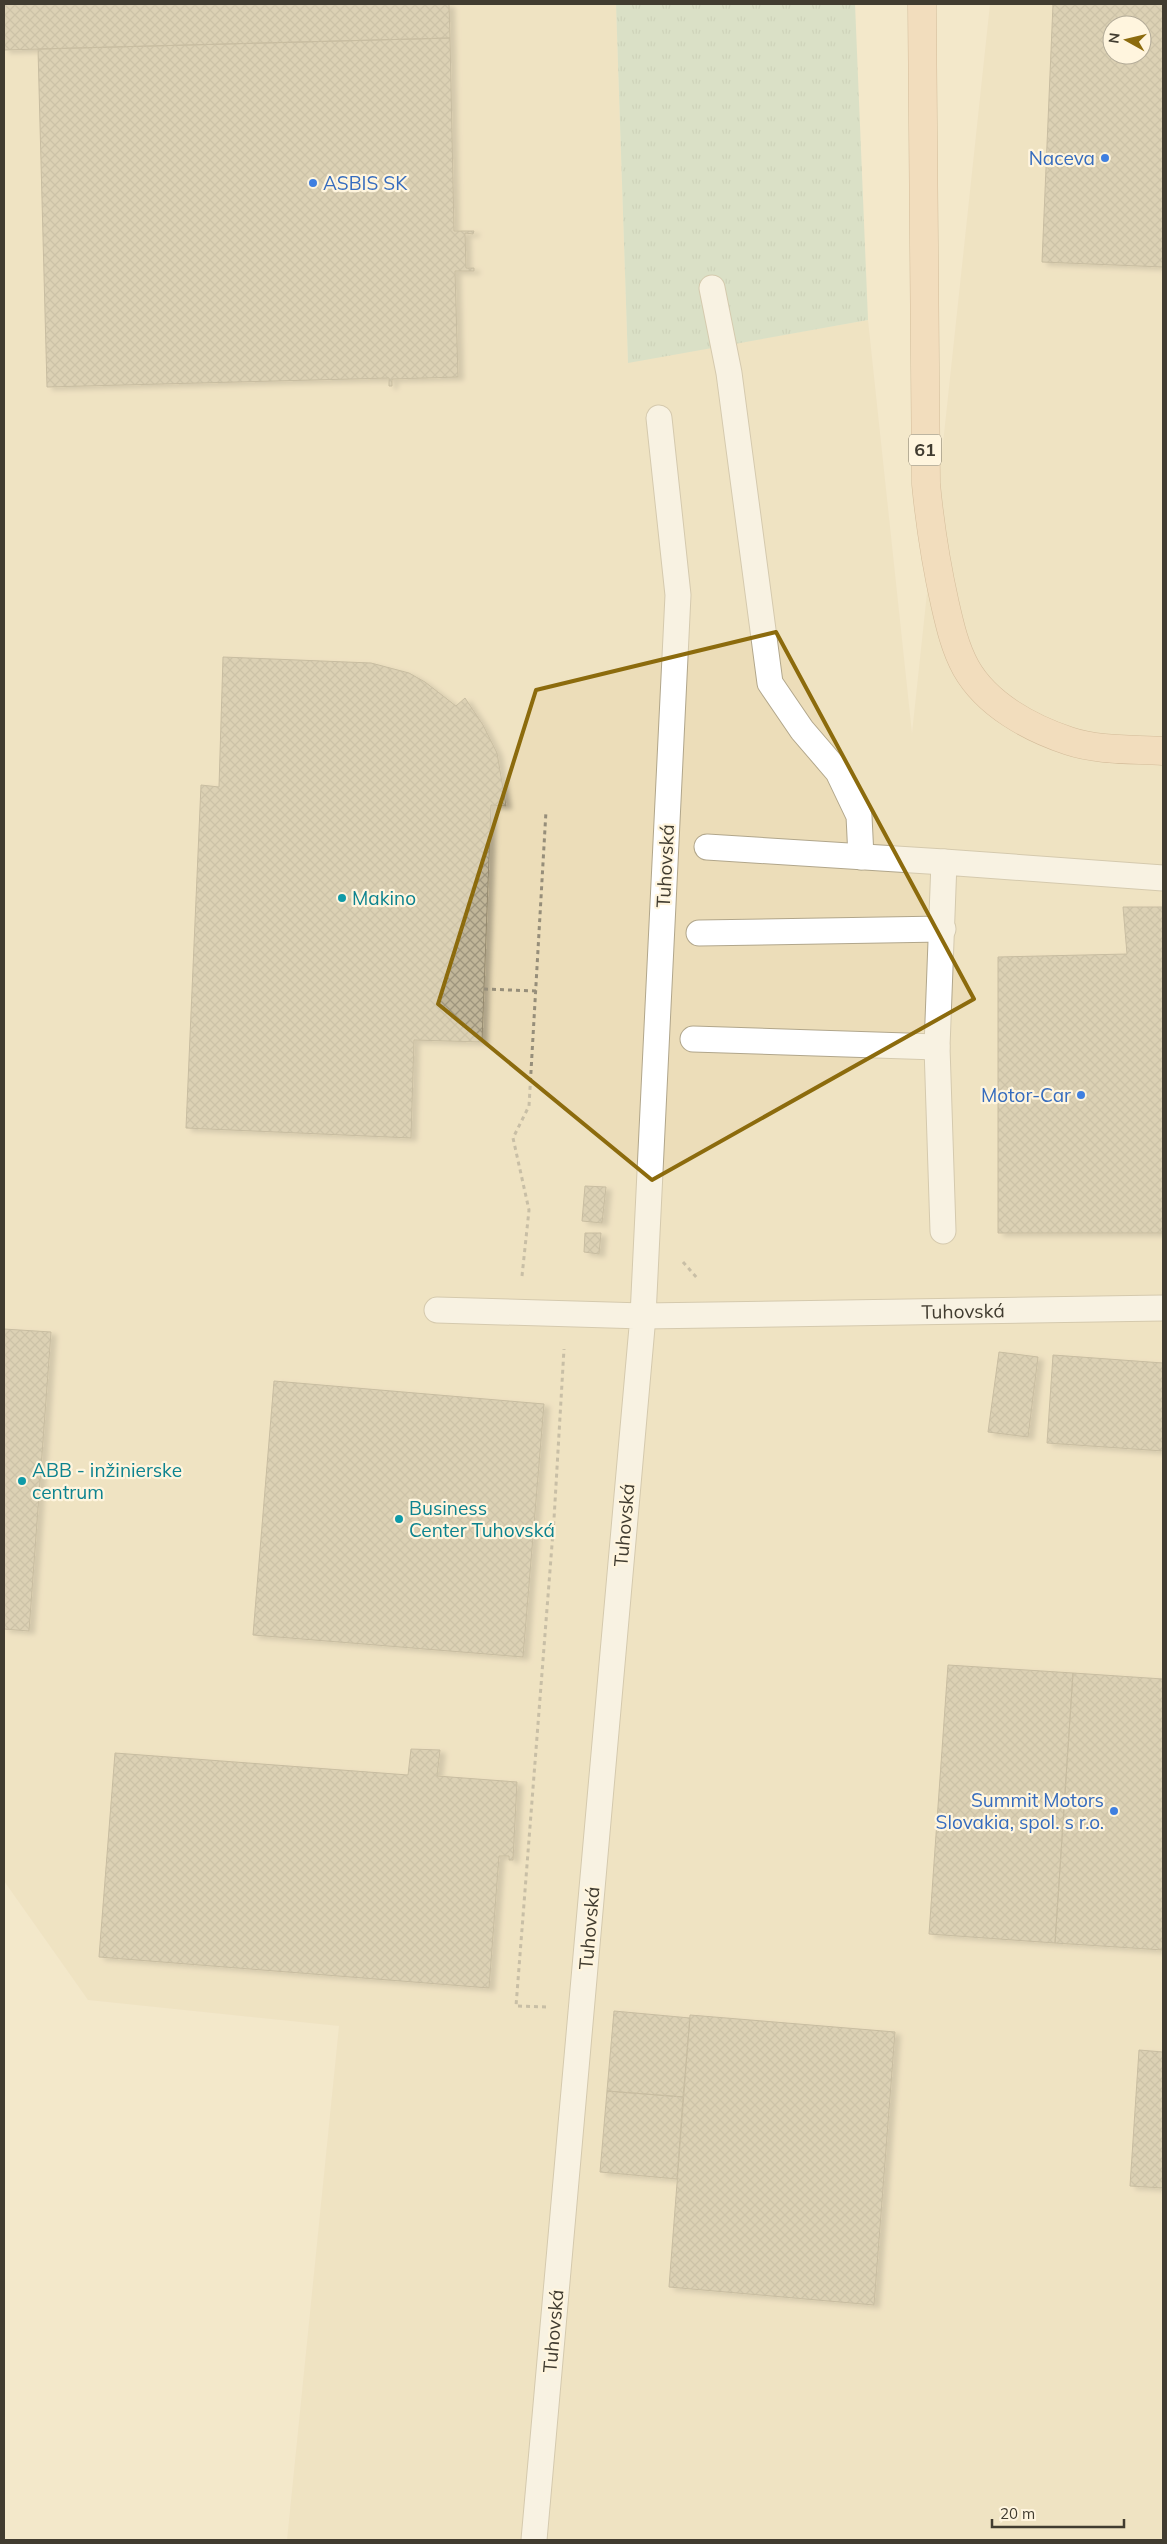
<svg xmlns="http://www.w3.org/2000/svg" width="1167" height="2544" viewBox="0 0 1167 2544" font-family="Mulish,sans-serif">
  <defs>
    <pattern id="grass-tufts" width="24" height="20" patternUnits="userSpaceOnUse" patternTransform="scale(1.25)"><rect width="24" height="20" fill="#bcd8c1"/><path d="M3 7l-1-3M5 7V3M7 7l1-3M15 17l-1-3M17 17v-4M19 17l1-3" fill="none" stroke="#a3baa6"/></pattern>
    <pattern id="building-cross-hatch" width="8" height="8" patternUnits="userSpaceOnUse" patternTransform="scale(1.25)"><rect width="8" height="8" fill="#c1b699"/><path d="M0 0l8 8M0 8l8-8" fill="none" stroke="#9e957d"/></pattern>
    <filter id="shadow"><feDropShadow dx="5.5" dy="3" stdDeviation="2.5" flood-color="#0004"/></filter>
  </defs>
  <rect width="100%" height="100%" fill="#f3e8cb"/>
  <!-- built -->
  <path fill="#ecddb9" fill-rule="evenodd" d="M4 4H616L628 362 868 320 912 733 990 4H1163V2540H287L339 2026 88 2000 4 1881ZM1112 25H1142V55H1112Z"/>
  <!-- grass -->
  <path fill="url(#grass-tufts)" d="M616 4H855L868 320 628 363Z"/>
  <!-- building -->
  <path fill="url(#building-cross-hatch)" stroke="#958a6f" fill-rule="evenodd" filter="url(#shadow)" d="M4 4H449L450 38 4 50Z
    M1053 4H1163V267L1042 262ZM1112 25H1142V55H1112Z
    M450 38 454 231H474L473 234 465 233 466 268H474V271H455L458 377 392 379V386H389V378L47 387 38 49Z
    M223 657 371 663 409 673 425 682 456 706 465 698 483 725 497 753 506 806 491 805 482 1042 414 1040 411 1138 186 1128 201 785 219 787Z
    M1123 907H1163V1233H998V957L1127 954Z
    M585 1186 606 1187 602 1223 582 1221Z
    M585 1233H601L599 1254 584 1252Z
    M4 1329 51 1332 29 1631 4 1629Z
    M999 1352 1038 1357 1028 1437 988 1432Z
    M1053 1355 1163 1363V1451L1047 1443Z
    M274 1381 544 1404 523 1657 253 1635Z
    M948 1665 1073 1673 1055 1943 929 1934Z
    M1073 1673 1163 1679V1950L1055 1943Z
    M411 1749 440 1750 437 1776 517 1782 513 1860H509V1856H499L489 1988 99 1957 115 1753 408 1775Z
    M614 2011 690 2018 683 2097 607 2091Z
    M690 2015 895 2032 874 2305 669 2287Z
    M1139 2050 1163 2052V2188L1130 2186Z
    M607 2091 683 2097 677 2179 600 2172Z"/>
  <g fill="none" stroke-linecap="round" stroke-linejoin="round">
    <!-- lane casing -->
    <g stroke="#b1a68b" stroke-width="27">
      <g id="lane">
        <path d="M712 288 729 373 770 683 802 730 838 772 859 816 861 857"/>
        <path id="s1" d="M659 418 678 595 643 1316 1163 1308"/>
        <path d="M707 847 944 862"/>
        <path d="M699 933 943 929"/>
        <path d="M693 1039 937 1047"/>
        <path d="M943 1231 937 1047 944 862 1163 878"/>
        <path d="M437 1310 643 1316 534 2540"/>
      </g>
    </g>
    <!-- primary casing -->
    <g stroke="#ae885f" stroke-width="29">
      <path id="primary" d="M922 4 926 484C930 525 936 564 945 604 950 626 955 648 966 668 987 705 1030 728 1069 741 1099 751 1133 749 1163 751"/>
    </g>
    <!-- path -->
    <path stroke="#968e7a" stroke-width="3" stroke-dasharray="4 4" stroke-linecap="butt" d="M484 989 536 991
      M683 1262 697 1278
      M522 1276 529 1210 513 1138 529 1106 546 811
      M546 2007 516 2006 554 1519 564 1349"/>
    <!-- lane -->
    <use href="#lane" stroke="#fff" stroke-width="25"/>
    <!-- primary -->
    <use href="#primary" stroke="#f1d0ae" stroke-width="28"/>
  </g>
  <!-- marked area -->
  <path d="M0 0H1167V2544H0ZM776 632 974 999 652 1180 438 1004 536 690Z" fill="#f3e8cb" fill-opacity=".55" fill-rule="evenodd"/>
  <path fill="none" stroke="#8c6b0d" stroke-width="4" stroke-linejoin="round" d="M776 632 974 999 652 1180 438 1004 536 690Z"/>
  <!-- markers -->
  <g fill="#3f7fe0" stroke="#fff5de" stroke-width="2">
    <circle cx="1105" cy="158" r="5"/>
    <circle cx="313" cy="183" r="5"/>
    <circle cx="1081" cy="1095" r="5"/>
    <circle cx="1114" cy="1811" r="5"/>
  </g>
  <g fill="#0f9aa8" stroke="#fff5de" stroke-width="2">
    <circle cx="342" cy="898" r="5"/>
    <circle cx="22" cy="1481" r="5"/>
    <circle cx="399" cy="1519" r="5"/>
  </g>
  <g text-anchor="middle" stroke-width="4.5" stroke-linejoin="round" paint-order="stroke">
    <!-- shield labels -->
    <rect fill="#fff5de" stroke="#7a7464" stroke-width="1" x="909" y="434.5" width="32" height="31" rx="4"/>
    <g font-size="18" font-weight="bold" fill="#413c30">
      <text x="925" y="456">61</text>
    </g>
    <!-- shop labels -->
    <g font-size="19" fill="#366cbe" stroke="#fff5de" text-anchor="end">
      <text x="1095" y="165">Naceva</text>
      <text x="323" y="190" text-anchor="start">ASBIS SK</text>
      <text x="1071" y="1102">Motor-Car</text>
      <text x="1104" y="1807">Summit Motors<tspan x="1104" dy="22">Slovakia, spol. s r.o.</tspan></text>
    </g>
    <!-- street labels -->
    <g font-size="19" fill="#413c30" stroke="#fff5de">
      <text transform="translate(665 866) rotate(-87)" y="7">Tuhovská</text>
      <text dy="7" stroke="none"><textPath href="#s1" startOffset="1220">Tuhovská</textPath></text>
      <text transform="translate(624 1525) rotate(-85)" y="7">Tuhovská</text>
      <text transform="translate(589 1928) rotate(-85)" y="7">Tuhovská</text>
      <text transform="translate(553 2331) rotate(-85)" y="7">Tuhovská</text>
    </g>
    <!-- culture labels -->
    <g font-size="19" fill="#0d838f" stroke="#fff5de" text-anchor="start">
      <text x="352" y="905">Makino</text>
      <text x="32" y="1477">ABB - inžinierske<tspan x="32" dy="22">centrum</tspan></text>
      <text x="409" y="1515">Business<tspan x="409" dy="22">Center Tuhovská</tspan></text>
    </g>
  </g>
  <!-- border -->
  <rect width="1167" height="2544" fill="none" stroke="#413c30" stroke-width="10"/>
  <!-- north arrow -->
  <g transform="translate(1127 40) rotate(278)"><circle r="24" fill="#fff5de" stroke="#b3ab98"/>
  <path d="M0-4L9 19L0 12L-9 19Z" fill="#8c6b0d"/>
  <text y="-8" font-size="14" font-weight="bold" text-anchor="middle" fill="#413c30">N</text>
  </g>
  <!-- scale -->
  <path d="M992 2519v8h132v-8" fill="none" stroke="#413c30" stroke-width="2.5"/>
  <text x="1000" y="2519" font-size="15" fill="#413c30" stroke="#fff5de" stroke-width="4" paint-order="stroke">20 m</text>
</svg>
